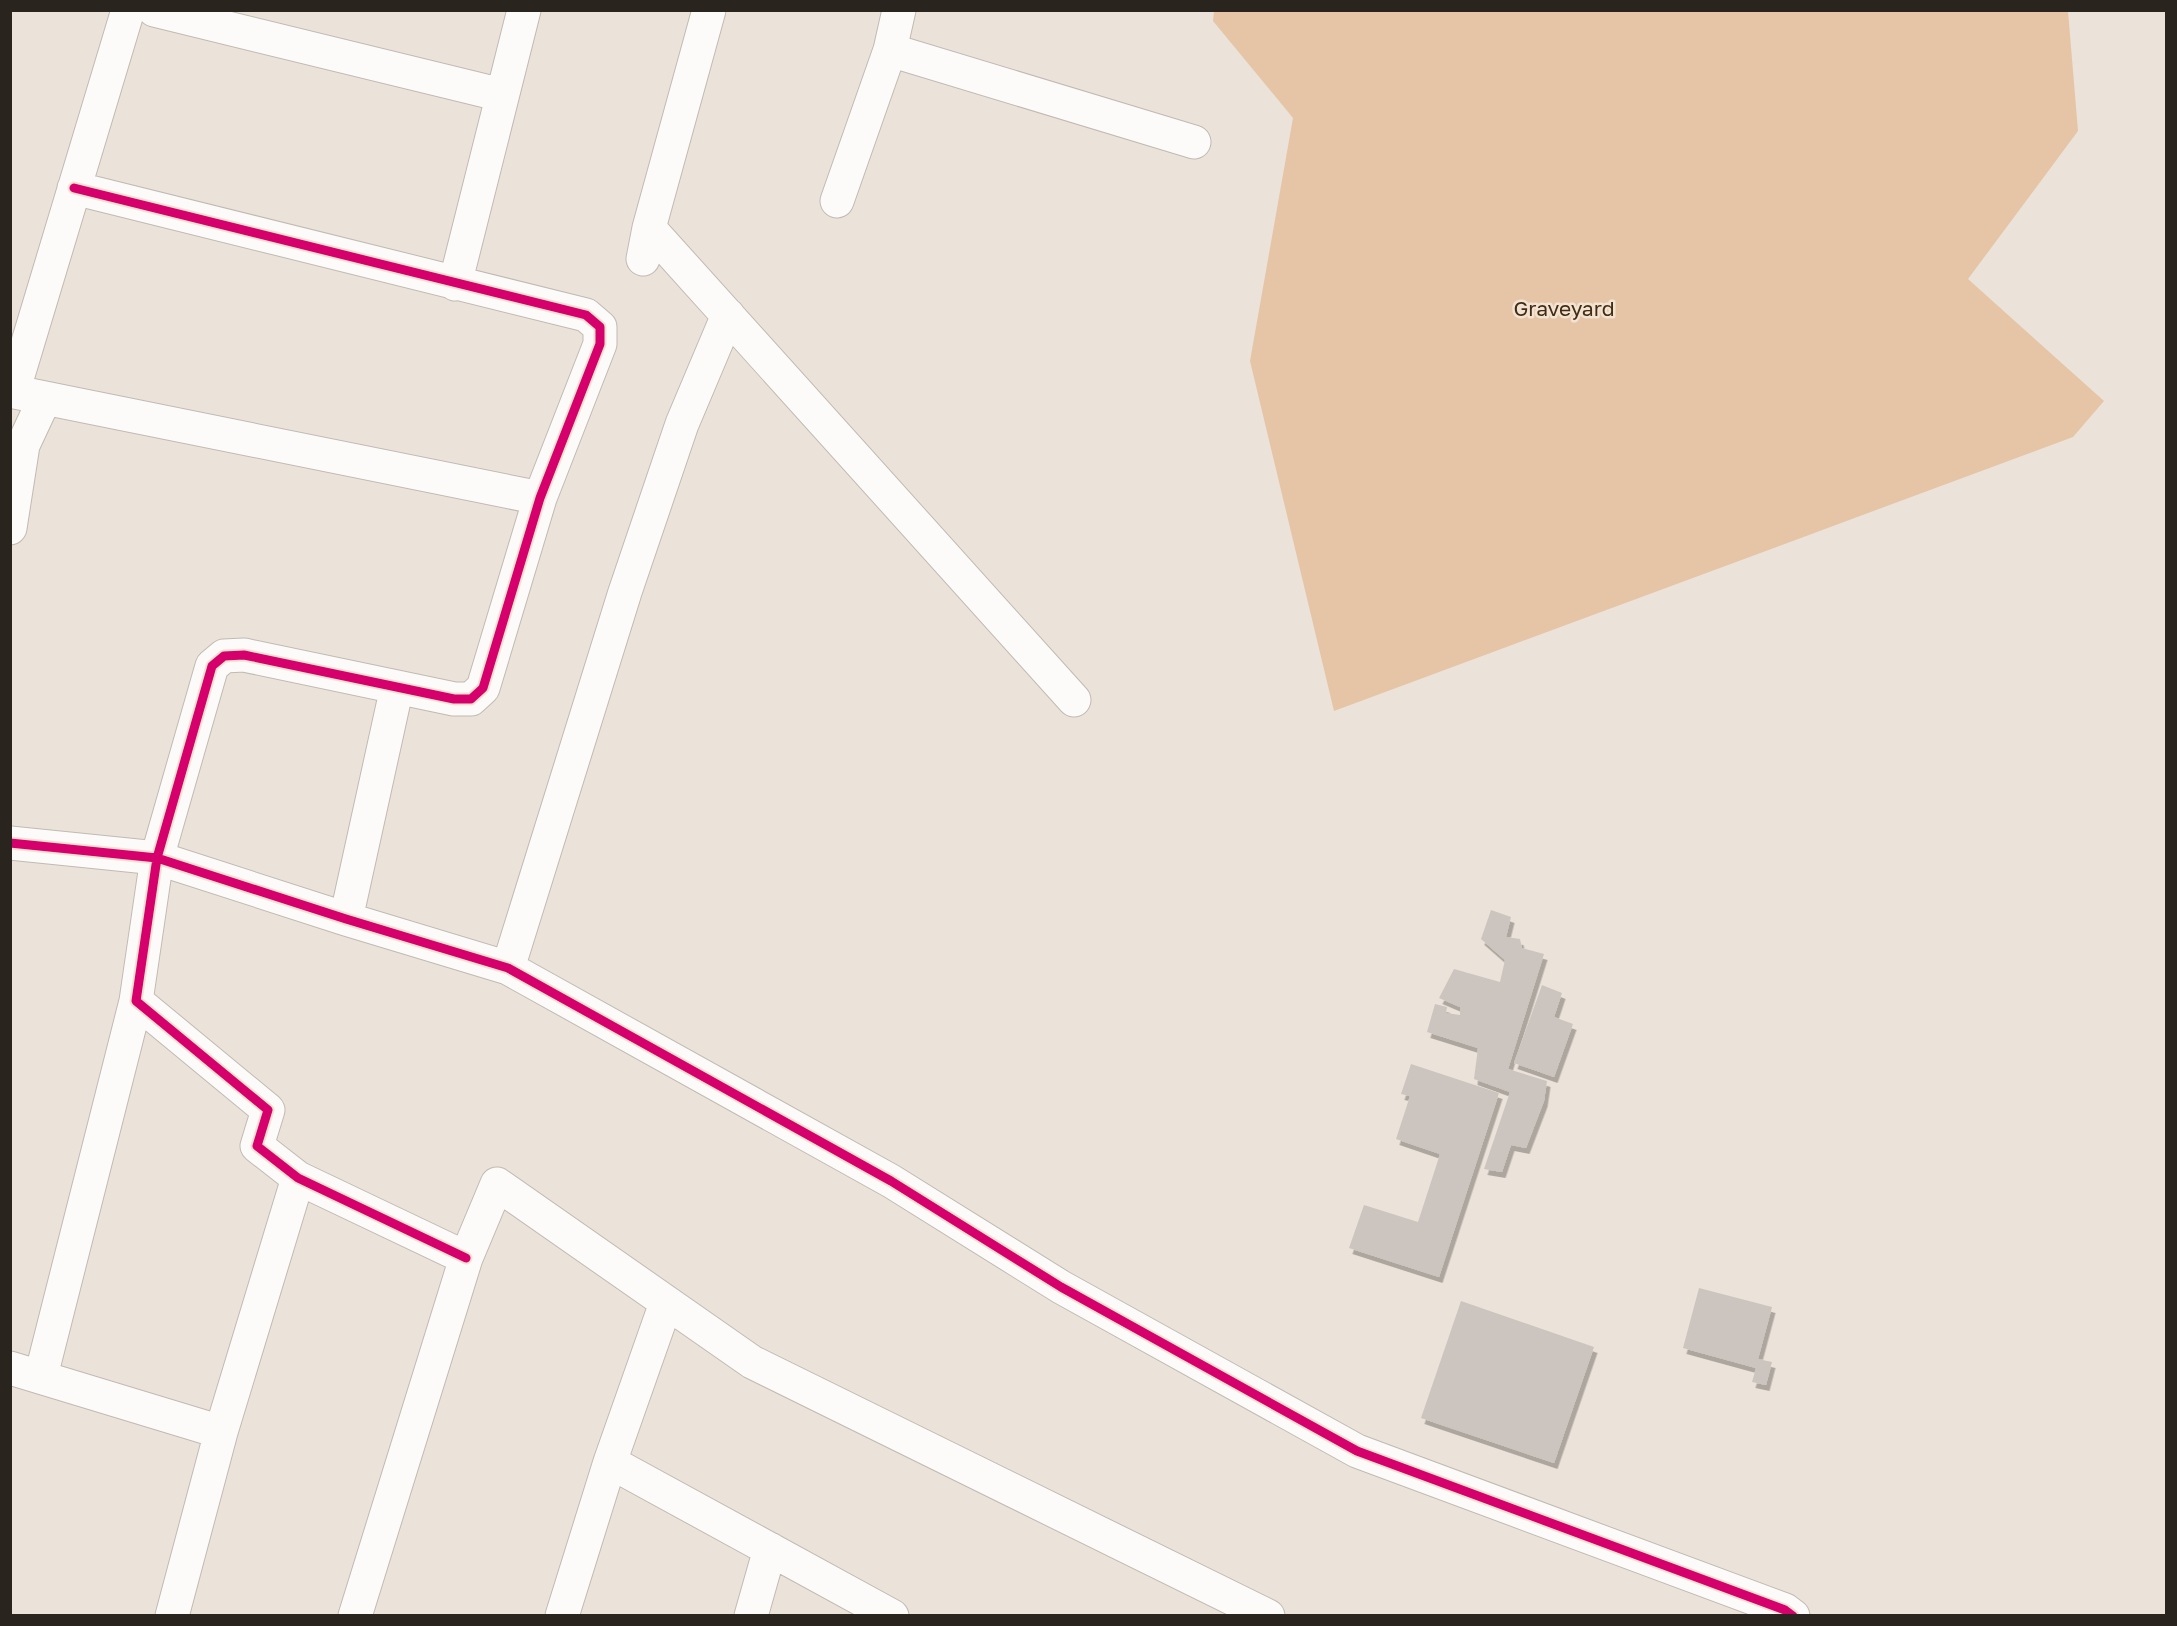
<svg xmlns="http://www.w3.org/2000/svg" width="2177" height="1626" viewBox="0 0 2177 1626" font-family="'Golos Text',sans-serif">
  <defs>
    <filter id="shadow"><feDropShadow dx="3.5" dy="6" stdDeviation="0" flood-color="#0004"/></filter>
  </defs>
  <rect width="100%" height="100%" fill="#ebe2d9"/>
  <!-- green -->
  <path fill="#e5c5a6" d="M1214 11H2068L2078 131 1968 279 2104 401 2073 437 1334 711 1250 361 1293 118 1213 21Z"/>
  <!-- building -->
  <path fill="#ccc5bf" filter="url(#shadow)" d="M1491 910 1511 917 1506 937 1520 939 1522 948 1544 954 1508 1069 1547 1081 1544 1101 1526 1148 1511 1145 1502 1172 1484 1169 1510 1092 1474 1079 1478 1048 1427 1032 1435 1004 1447 1007 1446 1013 1460 1015V1007L1439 998 1454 969 1500 982 1505 960 1481 939Z
    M1542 985 1562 993 1554 1017 1573 1024 1554 1077 1514 1063Z
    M1411 1064 1499 1093 1439 1277 1349 1248 1364 1205 1418 1222 1440 1154 1396 1139 1410 1096 1401 1094Z
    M1699 1288 1772 1307 1758 1359 1772 1362 1766 1385 1752 1382 1756 1368 1683 1348Z
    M1461 1301 1594 1347 1554 1463 1421 1418Z"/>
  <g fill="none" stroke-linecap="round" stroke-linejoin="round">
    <!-- minor casing -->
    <g stroke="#c1bab3" stroke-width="35">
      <path id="minor" d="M154 10 502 95
        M890 50 1194 142
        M74 188 586 315 600 327V344L540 498 483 688 471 699H454L244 655 224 656 212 666 157 858 136 1001 268 1110 257 1146 298 1178 466 1258
        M837 201 890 50 899 10
        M649 228 1074 700
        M643 259 649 228 709 10
        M455 284 524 10
        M10 391 540 498
        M13 392 128 10
        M10 528 23 445 45 398
        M10 843 157 858 346 919 508 968 891 1181 1061 1287 1357 1451 1785 1610 1793 1616
        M346 919 397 687
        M508 968 625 592 682 424 728 315
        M10 1368 221 1432
        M41 1376 136 1001
        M610 1462 892 1616
        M172 1616 221 1432 298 1178
        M355 1616 466 1258 497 1184 752 1362 1268 1616
        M562 1616 610 1462 666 1303
        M751 1616 770 1549"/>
    </g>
    <!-- minor -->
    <use href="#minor" stroke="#fcfbf9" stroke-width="33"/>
    <!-- cycleway casing -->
    <g stroke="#f2e2d2" stroke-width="13">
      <path id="cycleway" d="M74 188 586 315 600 327V344L540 498 483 688 471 699H454L244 655 224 656 212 666 157 858 136 1001 268 1110 257 1146 298 1178 466 1258
        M10 843 157 858 346 919 508 968 891 1181 1061 1287 1357 1451 1785 1610 1793 1616"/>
    </g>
    <!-- cycleway -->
    <use href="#cycleway" stroke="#d6006c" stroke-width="9"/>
  </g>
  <g text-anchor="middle" stroke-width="5" stroke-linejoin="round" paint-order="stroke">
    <!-- park labels -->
    <g font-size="21" fill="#422b12" stroke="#f2e2d2">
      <text x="1564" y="316">Graveyard</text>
    </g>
  </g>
  <!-- border -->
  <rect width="2177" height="1626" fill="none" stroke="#2a241f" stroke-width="24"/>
</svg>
